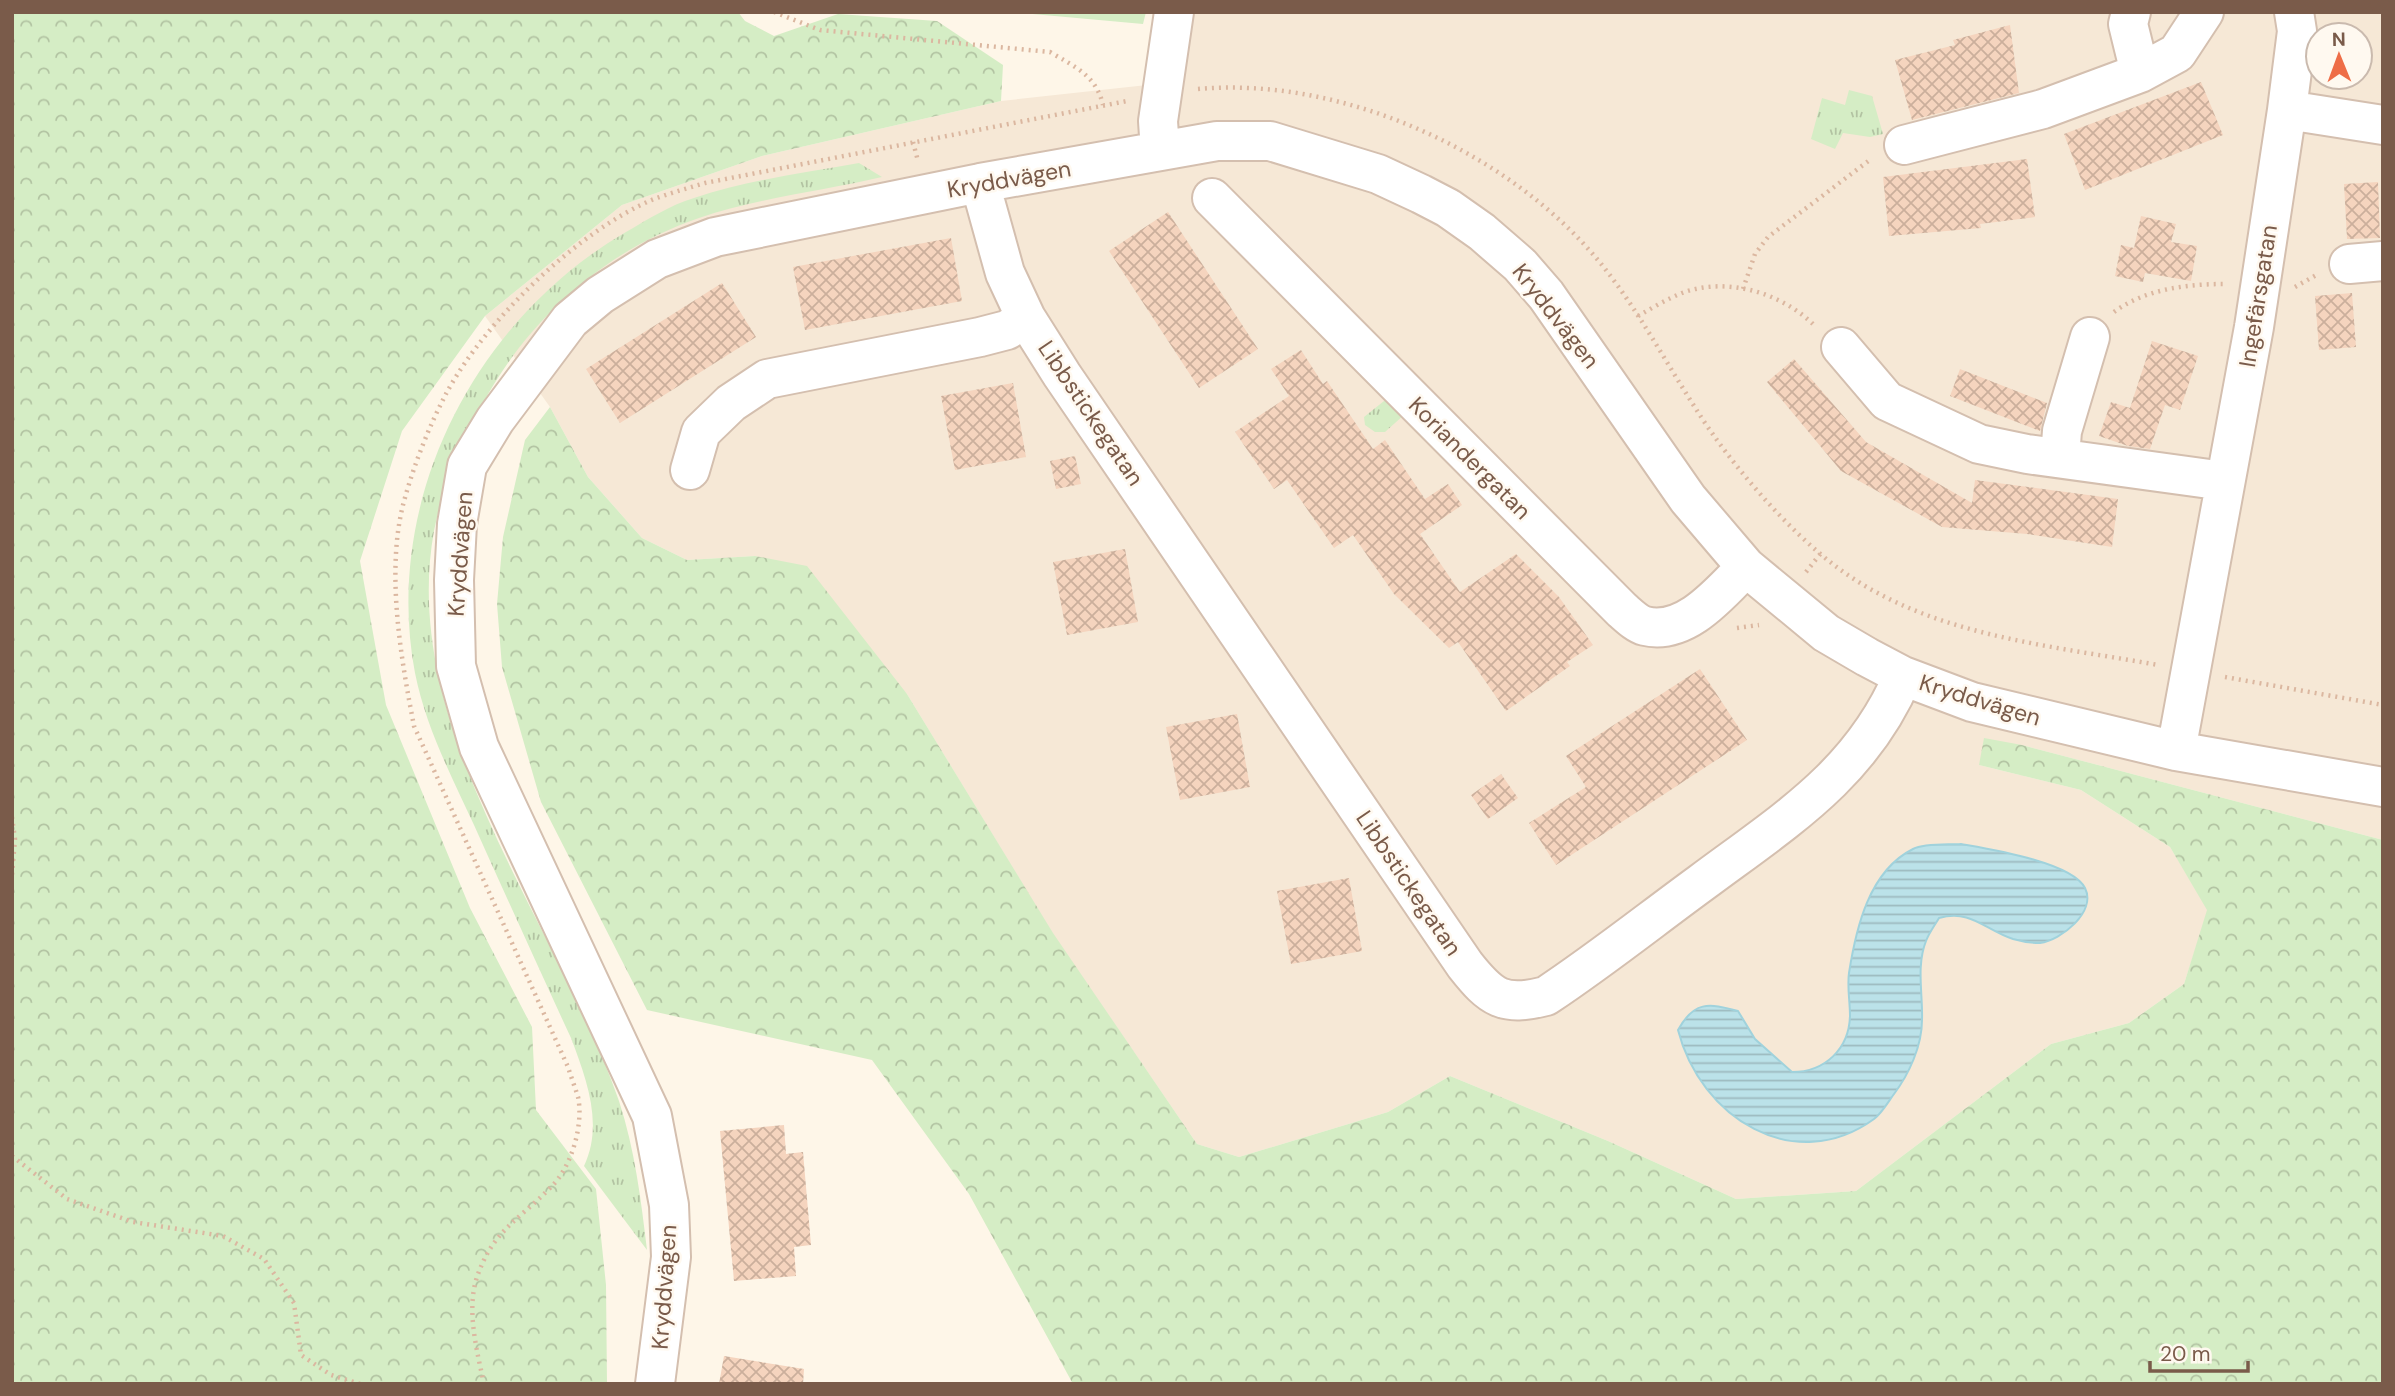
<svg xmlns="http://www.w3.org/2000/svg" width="2395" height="1396" viewBox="0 0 2395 1396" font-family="'DM Sans',sans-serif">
  <defs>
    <pattern id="grass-tufts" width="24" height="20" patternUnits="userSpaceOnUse" patternTransform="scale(1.75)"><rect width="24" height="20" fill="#d5edc5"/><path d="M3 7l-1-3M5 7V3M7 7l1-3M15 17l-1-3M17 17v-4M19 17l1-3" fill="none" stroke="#b2c3a2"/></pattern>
    <pattern id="forest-crowns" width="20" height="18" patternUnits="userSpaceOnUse" patternTransform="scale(1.75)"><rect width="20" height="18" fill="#d5edc5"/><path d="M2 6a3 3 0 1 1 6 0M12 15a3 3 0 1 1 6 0" fill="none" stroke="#b2c3a2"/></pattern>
    <pattern id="water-rules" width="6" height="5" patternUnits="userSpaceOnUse" patternTransform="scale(1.75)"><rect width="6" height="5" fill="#bbe2e9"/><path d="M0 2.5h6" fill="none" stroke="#9dbabf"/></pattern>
    <pattern id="building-cross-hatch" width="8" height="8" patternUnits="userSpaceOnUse" patternTransform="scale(1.75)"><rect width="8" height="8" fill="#f5d4be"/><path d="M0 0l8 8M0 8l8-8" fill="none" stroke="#cbaf9c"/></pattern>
  </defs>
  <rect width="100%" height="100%" fill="#fef6e8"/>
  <!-- residential -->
  <path fill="#f6e8d6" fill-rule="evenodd" d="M1161 12H2383V840L2022 745 1979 765 2081 790 2170 847 2208 910 2184 984 2129 1023 2051 1044 1856 1191 1736 1199 1608 1141 1450 1076 1388 1112 1239 1157 1197 1144 1053 934 907 694 755 556 687 560 642 538 588 477 550 407 485 316 622 205 762 156 1001 101 1147 85ZM2318 35H2360V77H2318Z"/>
  <!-- grass -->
  <path fill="url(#grass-tufts)" d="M1849 90 1872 96 1883 134 1870 137 1843 133 1835 149 1811 139 1822 98 1845 105Z
    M859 163 882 177C822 191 758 198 699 218 597 253 516 330 471 427 455 460 441 494 434 531 398 729 557 922 619 1101 635 1150 641 1200 647 1250L584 1166C604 1124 586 1078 571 1038 538 967 506 896 474 825 451 775 426 728 415 673 382 499 476 319 626 232 647 220 670 205 694 198 747 180 804 173 859 163Z
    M1389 397 1405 414 1385 432H1375L1365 425 1364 417Z"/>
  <!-- forest -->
  <path fill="url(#forest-crowns)" d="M12 12H738L745 21 774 36 838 14 937 21 1003 65 1001 101 762 156 622 205 485 316 402 431 360 561 386 705 470 908 532 1027 536 1110 596 1189 606 1285 607 1384H12Z
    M550 407 588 477 642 538 687 560 755 556 807 566 907 694 1053 933 1197 1144 1239 1157 1388 1112 1450 1076 1608 1141 1736 1199 1856 1191 2051 1044 2129 1023 2184 984 2207 910 2170 847 2081 790 1979 765 1984 738 2022 745 2383 840V1384H1073L969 1194 872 1060 647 1010 541 802 502 667 497 604 503 537 525 440Z"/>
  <!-- pitch -->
  <path fill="#d5edc5" d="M1010 12H1146L1143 24Z"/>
  <!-- water -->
  <path fill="url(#water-rules)" stroke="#a0d2dc" stroke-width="2" d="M1961 844C1989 849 2072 862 2085 888 2097 912 2061 940 2040 943 2033 943 2020 941 2013 939 1985 930 1971 909 1939 918 1935 925 1929 933 1926 941 1916 966 1923 995 1922 1020 1922 1046 1909 1074 1894 1094 1888 1102 1882 1113 1874 1119 1794 1177 1700 1117 1678 1030 1694 1001 1708 1003 1738 1011L1755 1039 1792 1072C1825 1072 1849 1049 1850 1016 1850 1001 1847 987 1849 973 1856 928 1869 871 1913 849 1925 843 1948 845 1961 844Z"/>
  <!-- building -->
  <path fill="url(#building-cross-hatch)" d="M2010 25 2019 93 1912 120 1895 60 1955 45 1953 40Z
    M2201 82 2223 135 2085 190 2064 134Z
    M2027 159 2035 217 1980 224 1981 228 1889 236 1883 177Z
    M2378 182 2380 238 2347 239 2344 184Z
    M1168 212 1258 349 1199 388 1109 251Z
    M2141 216 2176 224 2171 242 2197 246 2191 281 2145 273 2143 282 2115 276 2121 245 2134 248Z
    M951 238 962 301 805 330 793 267Z
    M722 283 756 337 620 423 586 369Z
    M2352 293 2356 347 2319 350 2315 296Z
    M2152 341 2198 356 2180 410 2165 405 2150 449 2128 446 2099 436 2111 402 2130 408Z
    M1301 350 1323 384 1327 381 1373 449 1385 440 1425 499 1448 484 1462 505 1420 534 1460 592 1516 554 1559 597 1593 645 1567 662 1570 666 1506 711 1458 642 1449 648 1394 594 1353 535 1334 548 1287 480 1274 489 1235 432 1289 396 1271 369Z
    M1794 359 1866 442 1972 503 1975 480 2118 499 2112 547 2027 534 1942 527 1841 471 1767 382Z
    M1960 369 2047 403 2040 431 1950 396Z
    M1013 383 1026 457 955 470 941 396Z
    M1075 456 1081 484 1056 489 1050 461Z
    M1125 549 1138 622 1067 635 1053 562Z
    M1700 669 1747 740 1556 865 1529 823 1586 787 1566 756Z
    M1237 714 1250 787 1180 800 1166 727Z
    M1501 774 1518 798 1488 819 1471 795Z
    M1349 878 1362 951 1291 964 1277 891Z
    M784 1125 786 1154 803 1152 811 1245 794 1247 796 1276 734 1281 720 1131Z
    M724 1356 804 1369 803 1384H719Z"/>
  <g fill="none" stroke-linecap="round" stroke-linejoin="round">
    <!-- minor casing -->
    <g stroke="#d4bfaf" stroke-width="42">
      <path id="minor" d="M2131 12 2128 24 2140 73
        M2287 110 2297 31 2294 12
        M1904 145 2043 109 2140 73 2177 53 2204 12
        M1160 151 1158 121 1174 12
        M980 183 1005 273 1026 318 1062 375 1465 965C1491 998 1503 1007 1546 996 1599 961 1649 921 1701 883 1784 821 1861 775 1903 676
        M1212 198 1622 610C1629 616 1637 624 1645 626 1686 636 1721 592 1746 567
        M2349 264 2383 261
        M1841 347 1887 401 1979 444 2027 454 2224 481
        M2060 457 2062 431 2090 337
        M690 470 701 432 731 403 767 379 980 337 1007 330 1026 318
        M2176 751 2254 327 2287 110 2383 125
        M655 1384 671 1257 669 1205 652 1116 479 747 456 666 454 580 457 524 467 466 495 420 570 320 600 295 657 259 715 237 980 183 1217 141H1270L1378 174 1421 194 1448 208 1482 232 1520 265 1546 295 1688 499 1746 567 1826 633 1867 657 1903 676 1972 702 2176 751 2383 787"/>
    </g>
    <!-- path -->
    <path stroke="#dbb7a0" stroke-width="4.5" stroke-dasharray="2 5" stroke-linecap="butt" d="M774 12 820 30 1050 52C1075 67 1096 75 1103 105
      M1198 89C1342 76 1511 152 1602 265 1638 310 1665 361 1696 409 1729 462 1788 531 1838 568 1930 636 2048 645 2158 665
      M913 142 918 161
      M2295 287 2318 274
      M1743 289 1755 254 1768 237 1871 159
      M2114 312C2145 289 2187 284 2225 284
      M1638 316C1652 308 1667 299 1682 293 1727 276 1783 293 1816 327
      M1806 572 1821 553
      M1737 628 1759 625
      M2225 677 2383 705
      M12 817 15 839 12 875
      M12 1156 67 1199 133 1222 223 1236 264 1259 294 1303 301 1355 331 1375 360 1384
      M484 1384C477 1351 466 1310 477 1277 493 1230 519 1220 551 1187 571 1168 584 1125 578 1097 575 1087 571 1077 568 1067L414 726C401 659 386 573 403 505 413 467 429 426 447 392 486 320 579 230 654 199 671 193 688 188 705 183L1127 101"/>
    <!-- minor -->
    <use href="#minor" stroke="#fff" stroke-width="38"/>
  </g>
  <g text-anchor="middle" stroke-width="5" stroke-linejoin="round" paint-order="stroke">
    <!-- street labels -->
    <g font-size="23" fill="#7a5b4a" stroke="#fff9f0">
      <text transform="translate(1009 179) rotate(-10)" y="8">Kryddvägen</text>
      <text transform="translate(2258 296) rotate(-81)" y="8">Ingefärsgatan</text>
      <text transform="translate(1556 316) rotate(52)" y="8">Kryddvägen</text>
      <text transform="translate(1091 413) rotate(56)" y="8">Libbstickegatan</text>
      <text transform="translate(1470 458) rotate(45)" y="8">Koriandergatan</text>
      <text transform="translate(460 554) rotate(-86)" y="8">Kryddvägen</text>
      <text transform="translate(1980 700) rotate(17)" y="8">Kryddvägen</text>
      <text transform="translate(1409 883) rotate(56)" y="8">Libbstickegatan</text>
      <text transform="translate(664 1287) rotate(-86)" y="8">Kryddvägen</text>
    </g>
  </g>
  <!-- border -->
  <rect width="2395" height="1396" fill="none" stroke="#7a5b4a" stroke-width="28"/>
  <!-- north arrow -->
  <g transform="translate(2339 56) rotate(359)"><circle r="33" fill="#fff9f0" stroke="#cabaae" stroke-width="2"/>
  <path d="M0-5L12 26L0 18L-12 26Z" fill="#ee6d47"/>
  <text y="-10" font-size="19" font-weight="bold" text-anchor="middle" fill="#7a5b4a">N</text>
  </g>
  <!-- scale -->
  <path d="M2150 1361v10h98v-10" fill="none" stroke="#7a5b4a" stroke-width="3.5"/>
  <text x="2160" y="1361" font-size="21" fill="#7a5b4a" stroke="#fff9f0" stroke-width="5" paint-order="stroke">20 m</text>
</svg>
